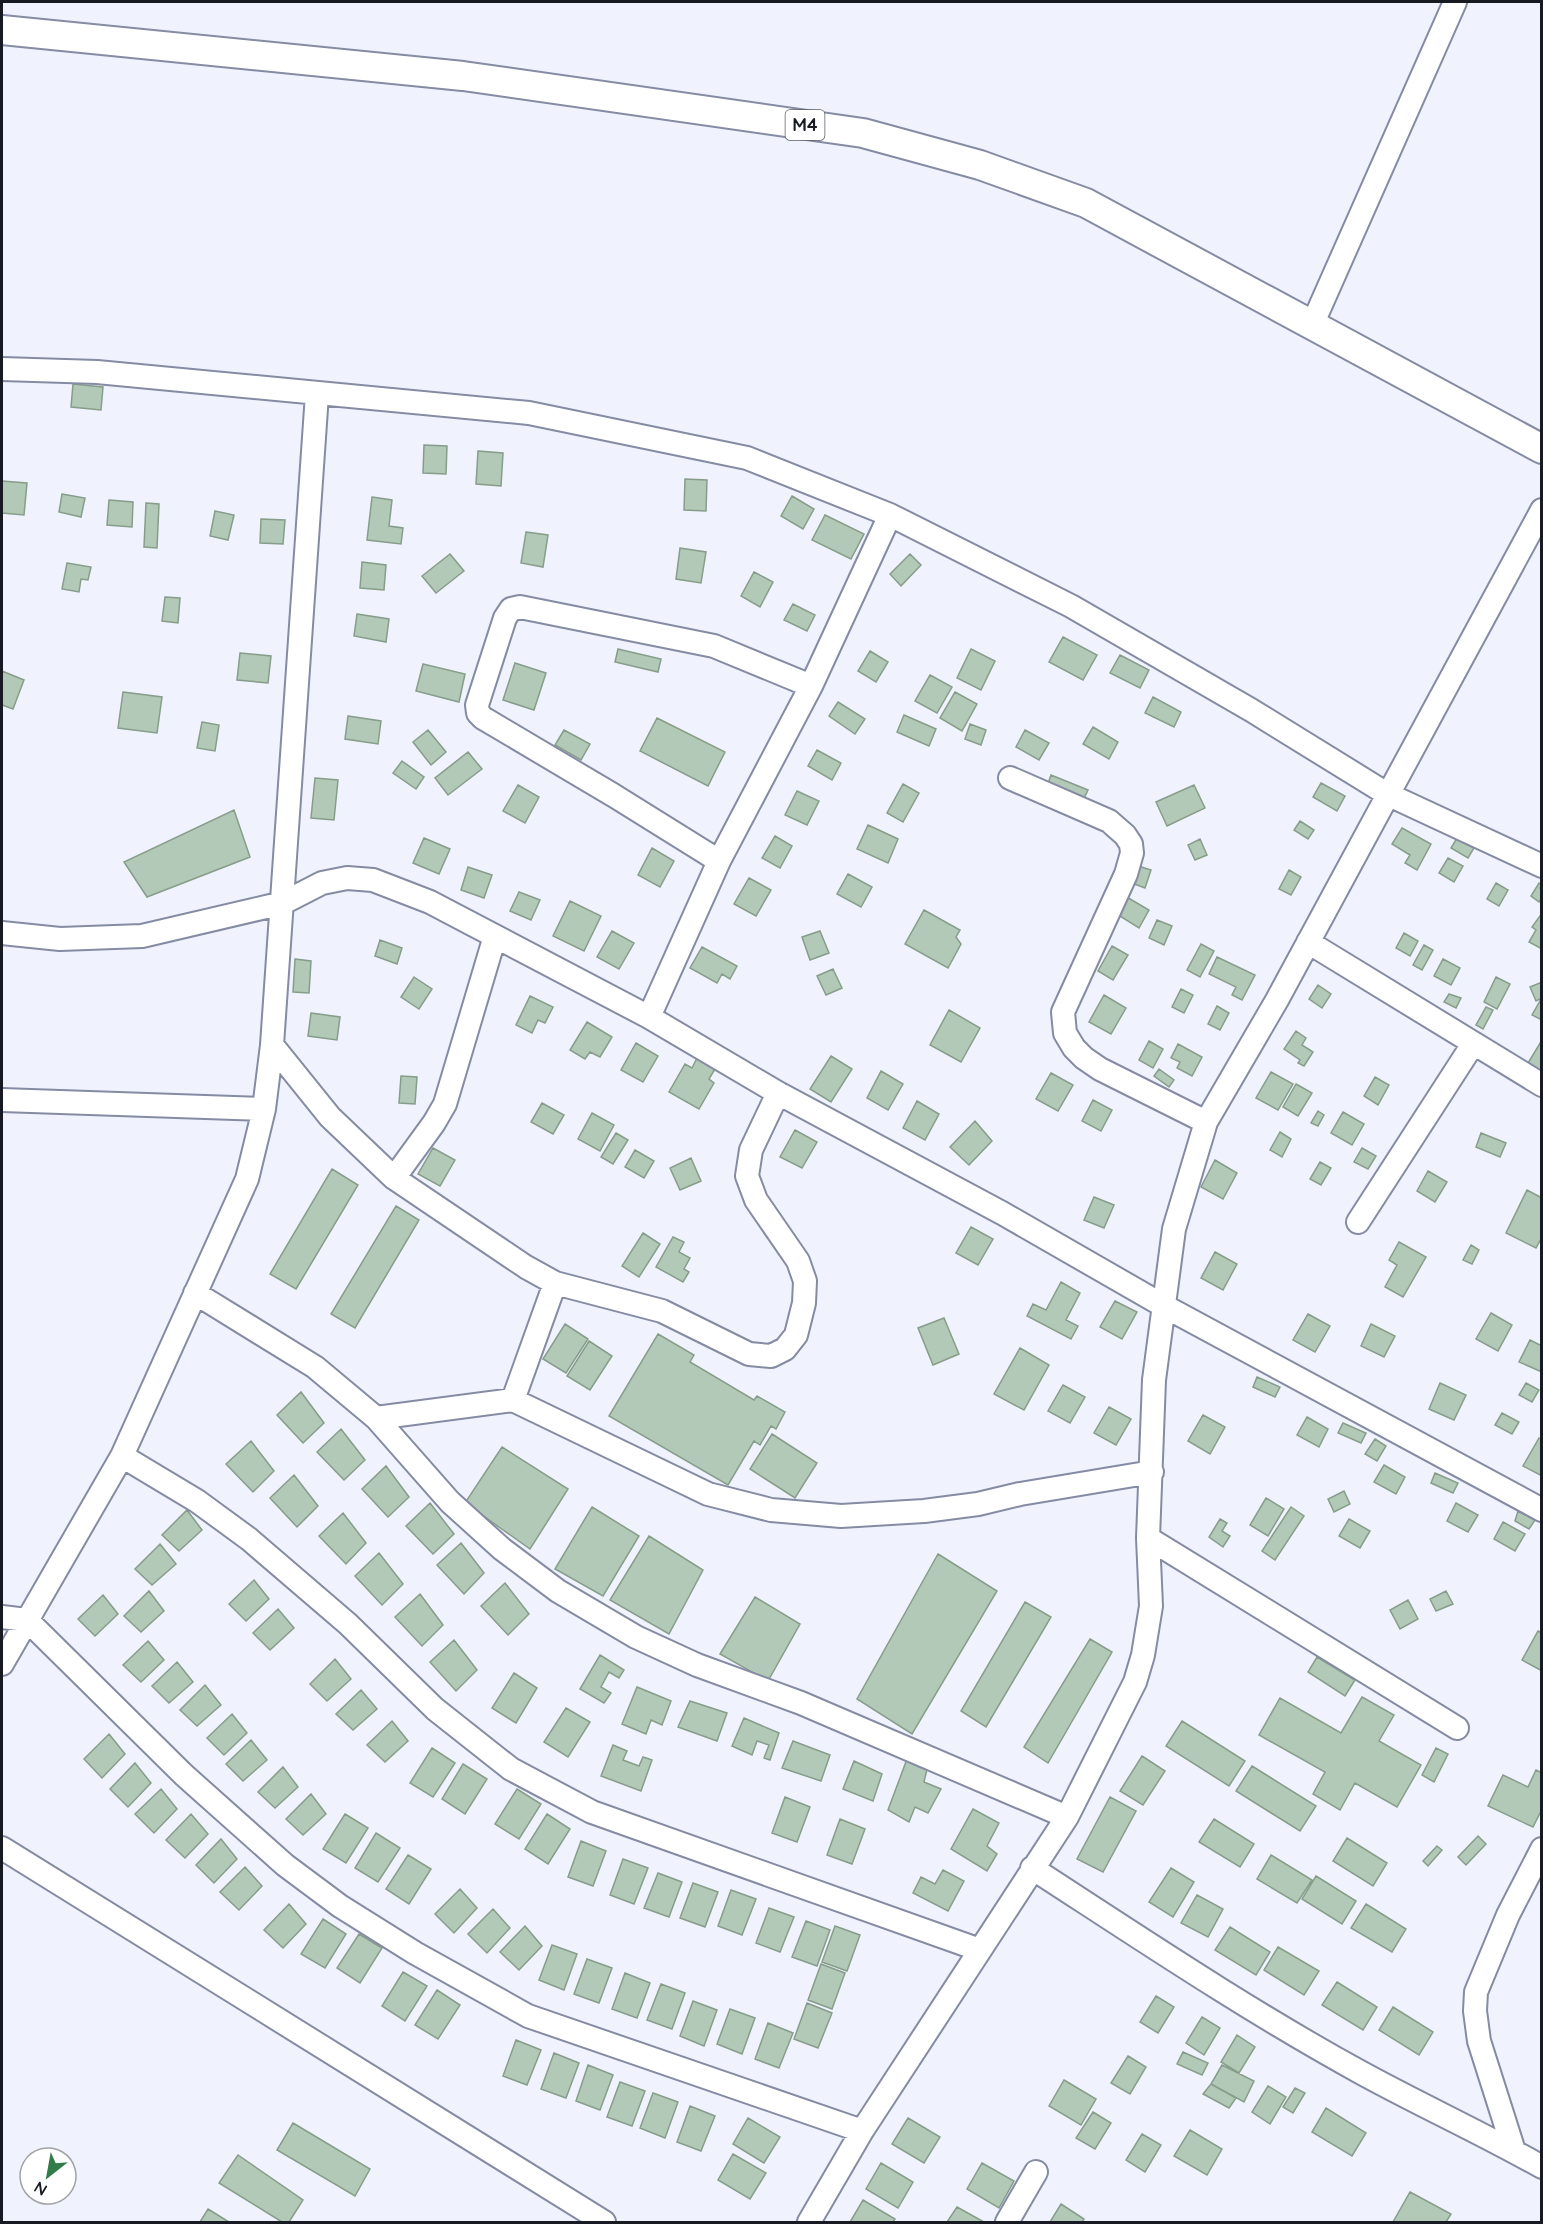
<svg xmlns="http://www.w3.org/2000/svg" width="1543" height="2224" viewBox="0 0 1543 2224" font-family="Quicksand,sans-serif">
  <rect width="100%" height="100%" fill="#f0f3fe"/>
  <!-- building -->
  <path fill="#b1c9b6" stroke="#869d8a" stroke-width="1.5" d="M73 384 103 387 101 410 71 407Z
    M424 445 447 446 446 474 423 473Z
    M478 451 503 453 501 486 476 484Z
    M685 479 707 480 706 511 684 510Z
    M2 481 27 483 24 515 2 513Z
    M62 494 85 498 81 517 59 512Z
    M792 496 814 509 803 529 781 516Z
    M372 497 392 500 389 526 403 528 401 544 367 540Z
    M109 500 133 502 132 527 107 525Z
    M146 503 159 504 157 548 144 547Z
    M215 511 234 515 228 540 210 536Z
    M825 515 864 534 851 559 812 540Z
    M261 519 285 520 283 544 260 543Z
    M526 532 548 535 543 567 521 563Z
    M680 548 706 552 701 583 676 579Z
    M450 554 464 571 436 593 422 576Z
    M910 554 921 565 901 586 890 574Z
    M362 562 386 565 384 590 360 588Z
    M67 563 91 567 88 580 81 579 79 592 62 589Z
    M754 572 773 582 760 607 741 596Z
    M165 597 180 598 178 623 162 621Z
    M793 604 815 615 807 631 784 620Z
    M357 614 389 619 386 642 354 636Z
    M1063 637 1097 655 1083 680 1049 662Z
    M618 649 661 659 658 672 615 662Z
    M971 649 995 661 981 690 957 678Z
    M870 651 888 662 876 682 858 671Z
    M240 653 271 656 268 683 237 680Z
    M1120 655 1149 670 1140 688 1110 673Z
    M515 663 546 673 534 710 503 700Z
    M423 664 465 674 459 702 416 691Z
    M2 671 24 680 13 709 2 705Z
    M930 675 952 687 937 713 915 701Z
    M123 692 162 697 157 733 118 728Z
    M955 692 977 704 962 731 940 718Z
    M1153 697 1181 712 1174 727 1145 713Z
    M838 702 865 719 855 734 829 716Z
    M904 715 936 729 929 746 897 732Z
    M348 716 381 721 378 744 345 739Z
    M657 718 725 752 708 786 640 751Z
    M202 722 219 725 215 751 197 748Z
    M970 724 986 730 981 745 965 739Z
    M1093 727 1118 742 1109 759 1083 744Z
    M428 730 446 752 431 765 413 742Z
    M564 730 590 744 581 760 555 745Z
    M1025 730 1049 743 1039 760 1016 747Z
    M817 750 841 763 832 780 808 766Z
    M468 752 482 769 448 795 435 778Z
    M402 761 424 777 416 789 393 773Z
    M1051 775 1088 790 1082 803 1046 789Z
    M315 778 338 780 334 820 311 818Z
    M1321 783 1345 796 1337 811 1313 797Z
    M903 784 919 793 903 822 887 813Z
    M518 785 539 797 525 823 503 811Z
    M1194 785 1205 808 1167 826 1156 802Z
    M797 791 819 801 807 825 785 815Z
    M234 810 250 857 147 897 124 862Z
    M1300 821 1314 830 1308 839 1294 830Z
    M868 825 898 839 888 863 857 849Z
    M1402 828 1431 844 1417 870 1405 863 1410 855 1392 844Z
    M775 836 792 846 780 868 762 858Z
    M424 838 450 849 439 874 413 863Z
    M1457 838 1474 848 1468 858 1451 848Z
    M1200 839 1207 855 1195 860 1188 845Z
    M652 848 674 861 660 887 638 875Z
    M1448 858 1463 866 1454 882 1439 873Z
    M1135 865 1151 870 1145 888 1129 882Z
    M468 867 492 875 484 898 461 890Z
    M1289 870 1301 877 1291 895 1279 889Z
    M848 874 872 887 861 907 837 894Z
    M749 878 771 890 756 916 734 904Z
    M1496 883 1508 890 1499 906 1487 899Z
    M1539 883 1542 885 1540 888 1542 889V898L1539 902 1531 896Z
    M519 892 540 900 531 920 510 911Z
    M1125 896 1149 910 1139 928 1115 913Z
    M570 901 601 916 584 951 553 936Z
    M924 910 960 930 956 937 961 944 948 968 905 944Z
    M1542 913V949L1529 942 1536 930 1532 927Z
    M1157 920 1172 926 1164 945 1149 938Z
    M612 931 634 943 619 969 597 957Z
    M820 931 829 953 810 960 802 937Z
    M1404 933 1418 941 1410 956 1396 948Z
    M380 940 402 948 397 964 375 956Z
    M1201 944 1214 951 1200 977 1187 970Z
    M1424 945 1433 950 1422 970 1413 965Z
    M1112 946 1128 955 1113 980 1098 971Z
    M702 947 737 966 730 979 722 974 717 983 690 968Z
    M1217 957 1255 975 1242 1000 1232 995 1236 987 1209 974Z
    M295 959 311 961 309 993 293 992Z
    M1443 959 1460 968 1451 985 1434 976Z
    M833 969 842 988 826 995 817 976Z
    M414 977 432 989 419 1009 401 997Z
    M1496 977 1510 984 1497 1009 1484 1002Z
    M1542 982V998L1536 1001 1530 987Z
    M1318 985 1331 994 1322 1008 1309 999Z
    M1181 989 1193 995 1184 1013 1172 1007Z
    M1449 994 1461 998 1456 1008 1444 1002Z
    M1104 995 1126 1008 1111 1034 1089 1022Z
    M530 996 553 1007 545 1023 538 1020 532 1033 516 1025Z
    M1540 1001 1542 1002V1020L1532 1015Z
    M1217 1006 1229 1013 1220 1030 1208 1024Z
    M1486 1007 1493 1010 1483 1029 1476 1025Z
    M949 1010 980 1028 961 1062 930 1045Z
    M311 1013 340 1017 337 1040 308 1036Z
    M587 1022 612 1037 600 1057 590 1052 585 1059 570 1050Z
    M1296 1031 1306 1038 1302 1045 1313 1052 1304 1066 1298 1063 1300 1060 1284 1049Z
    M1542 1040V1072L1528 1063Z
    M1149 1041 1163 1049 1153 1068 1139 1060Z
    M636 1043 658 1056 643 1082 621 1070Z
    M1178 1044 1202 1057 1192 1076 1177 1068 1180 1062 1171 1058Z
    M831 1056 852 1069 831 1102 810 1089Z
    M697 1058 715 1069 709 1079 714 1083 699 1109 669 1092 685 1064 692 1068Z
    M1159 1069 1174 1080 1169 1087 1154 1076Z
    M881 1071 903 1084 888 1110 867 1098Z
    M1271 1072 1293 1084 1278 1110 1256 1098Z
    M1051 1073 1073 1085 1058 1111 1036 1099Z
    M401 1076 417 1077 415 1104 399 1103Z
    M1375 1077 1389 1085 1378 1105 1364 1096Z
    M1296 1084 1312 1093 1298 1116 1283 1107Z
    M1093 1100 1112 1110 1101 1131 1082 1121Z
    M917 1101 939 1114 925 1140 903 1128Z
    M542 1103 564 1115 553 1134 531 1122Z
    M1318 1111 1324 1115 1318 1126 1311 1123Z
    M1343 1112 1364 1124 1352 1145 1331 1133Z
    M592 1113 614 1125 600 1151 578 1139Z
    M975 1121 992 1141 969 1165 950 1147Z
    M795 1130 817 1142 802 1168 780 1157Z
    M1280 1132 1291 1139 1282 1157 1270 1150Z
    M616 1133 628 1140 613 1164 601 1157Z
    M1481 1133 1506 1143 1500 1157 1476 1147Z
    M433 1148 455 1160 440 1186 418 1174Z
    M1362 1148 1376 1156 1368 1169 1354 1162Z
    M635 1150 654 1161 644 1178 625 1167Z
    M691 1158 701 1181 680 1190 670 1168Z
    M1215 1160 1237 1173 1223 1199 1201 1187Z
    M1320 1162 1331 1168 1321 1185 1310 1179Z
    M332 1169 358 1185 296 1289 270 1274Z
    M1428 1171 1447 1182 1435 1202 1417 1191Z
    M1527 1190 1542 1198V1237L1536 1248 1506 1233Z
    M1094 1197 1114 1205 1104 1228 1084 1220Z
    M396 1206 419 1220 355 1328 331 1314Z
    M971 1227 993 1239 978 1265 956 1253Z
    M643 1233 660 1244 639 1277 622 1266Z
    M673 1237 684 1242 679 1252 690 1258 684 1269 689 1272 683 1282 656 1267Z
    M1399 1242 1426 1257 1403 1297 1385 1287 1397 1265 1389 1260Z
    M1471 1245 1479 1250 1472 1264 1463 1260Z
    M1215 1252 1237 1264 1223 1290 1201 1278Z
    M1061 1282 1080 1293 1066 1320 1078 1326 1071 1339 1027 1316 1033 1304 1046 1310Z
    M1115 1301 1137 1312 1122 1339 1100 1327Z
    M1491 1313 1512 1325 1498 1351 1476 1339Z
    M1308 1314 1330 1326 1315 1352 1293 1340Z
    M944 1318 959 1354 933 1365 918 1328Z
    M565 1324 588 1339 566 1373 543 1359Z
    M1371 1324 1395 1336 1384 1357 1361 1346Z
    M658 1334 694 1355 690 1362 754 1400 757 1396 785 1412 776 1429 771 1426 760 1445 754 1441 728 1485 609 1416Z
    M1530 1340 1542 1346V1372L1519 1362Z
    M589 1341 612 1356 590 1390 567 1376Z
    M1020 1348 1049 1365 1024 1410 994 1394Z
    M1257 1377 1280 1387 1275 1397 1253 1387Z
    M1440 1383 1466 1395 1454 1420 1429 1409Z
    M1526 1383 1539 1390 1532 1402 1519 1395Z
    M1063 1385 1085 1397 1070 1423 1048 1411Z
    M301 1392 324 1423 303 1443 277 1415Z
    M1109 1407 1131 1419 1116 1445 1094 1433Z
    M1502 1413 1519 1422 1512 1434 1495 1425Z
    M1203 1415 1225 1427 1210 1454 1188 1441Z
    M1307 1417 1328 1429 1319 1447 1297 1435Z
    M1343 1423 1366 1433 1361 1443 1338 1433Z
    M341 1429 365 1460 344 1480 317 1452Z
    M772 1434 817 1463 795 1498 750 1469Z
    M1539 1438 1542 1440V1476L1523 1466Z
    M1375 1439 1386 1446 1377 1461 1365 1454Z
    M251 1441 274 1471 253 1492 226 1464Z
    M502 1447 568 1489 530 1549 465 1503Z
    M1384 1465 1405 1477 1396 1494 1374 1482Z
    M386 1466 409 1497 388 1517 362 1489Z
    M1435 1473 1458 1483 1453 1493 1431 1483Z
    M294 1475 318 1506 297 1527 270 1498Z
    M1344 1491 1350 1504 1334 1512 1328 1499Z
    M1266 1498 1284 1509 1268 1536 1250 1525Z
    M430 1503 454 1534 433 1554 406 1526Z
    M1456 1503 1478 1515 1468 1532 1447 1521Z
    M592 1507 639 1536 603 1596 555 1569Z
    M1291 1507 1304 1516 1275 1560 1262 1551Z
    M187 1510 202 1530 179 1551 162 1535Z
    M1518 1511 1535 1520 1529 1529 1515 1521Z
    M343 1513 366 1543 346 1564 319 1536Z
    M1220 1519 1227 1523 1222 1531 1230 1536 1223 1547 1209 1537Z
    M1349 1519 1370 1531 1360 1548 1339 1536Z
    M1503 1522 1525 1534 1515 1551 1494 1539Z
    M649 1536 703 1570 669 1634 610 1600Z
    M461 1543 484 1573 464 1594 437 1565Z
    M160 1544 176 1564 152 1585 135 1569Z
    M379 1553 403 1584 382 1605 355 1576Z
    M938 1554 997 1591 912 1734 857 1699Z
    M254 1580 269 1599 246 1621 229 1604Z
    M505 1583 529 1614 508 1635 481 1606Z
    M149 1591 164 1611 141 1632 124 1616Z
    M1446 1591 1453 1604 1436 1611 1430 1599Z
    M420 1594 443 1625 422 1646 395 1617Z
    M103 1595 118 1614 95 1636 78 1619Z
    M755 1597 800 1624 768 1681 720 1654Z
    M1408 1600 1418 1619 1400 1629 1390 1610Z
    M1025 1602 1051 1617 986 1727 961 1711Z
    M278 1609 294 1628 270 1650 253 1633Z
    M1538 1631 1542 1633V1671L1522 1660Z
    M1090 1639 1112 1652 1048 1763 1024 1747Z
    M454 1640 477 1670 456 1691 430 1662Z
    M148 1641 164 1660 141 1682 123 1665Z
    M600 1655 624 1670 619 1678 609 1672 601 1687 611 1693 604 1703 580 1689Z
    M1317 1657 1355 1680 1345 1696 1308 1672Z
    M335 1659 351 1679 327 1701 310 1684Z
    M177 1662 193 1682 169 1703 152 1686Z
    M514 1673 537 1688 516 1723 492 1708Z
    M205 1685 221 1705 197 1726 180 1710Z
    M637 1687 671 1701 662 1725 651 1720 646 1734 622 1724Z
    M361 1690 377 1709 353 1730 336 1714Z
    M1362 1697 1394 1715 1379 1741 1421 1765 1397 1807 1355 1783 1340 1810 1313 1794 1325 1772 1259 1735 1280 1698 1341 1733Z
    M690 1701 727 1713 717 1741 678 1727Z
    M566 1708 590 1722 568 1757 544 1742Z
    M232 1714 247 1733 224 1755 207 1738Z
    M744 1718 779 1733 770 1760 764 1758 769 1745 757 1741 752 1755 732 1746Z
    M392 1721 408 1741 385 1762 367 1745Z
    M1182 1721 1245 1761 1229 1786 1166 1746Z
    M109 1734 125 1754 102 1778 84 1759Z
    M251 1740 267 1760 243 1781 226 1764Z
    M793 1741 830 1755 821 1781 782 1768Z
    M613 1745 627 1751 623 1760 639 1766 643 1757 652 1760 641 1791 601 1776Z
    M432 1748 455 1763 433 1797 410 1783Z
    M1436 1748 1448 1754 1434 1782 1422 1775Z
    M1142 1756 1165 1771 1143 1805 1120 1791Z
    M907 1759 928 1765 924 1782 941 1789 928 1813 915 1807 909 1822 888 1810Z
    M854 1761 882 1774 873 1801 843 1789Z
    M135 1763 151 1783 128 1807 110 1789Z
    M463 1764 487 1779 465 1814 442 1799Z
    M1252 1766 1316 1806 1300 1831 1236 1791Z
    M283 1767 298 1787 275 1808 258 1792Z
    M1536 1770 1542 1773V1809L1533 1827 1488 1806 1503 1775 1528 1787Z
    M161 1789 177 1809 154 1833 135 1814Z
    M517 1789 541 1804 519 1839 495 1824Z
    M311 1794 326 1814 303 1835 286 1819Z
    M785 1797 810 1807 797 1842 772 1833Z
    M1110 1797 1136 1811 1103 1872 1077 1859Z
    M973 1809 999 1823 987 1846 997 1854 987 1871 951 1849Z
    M191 1814 208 1834 185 1858 166 1840Z
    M345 1814 368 1828 346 1863 323 1849Z
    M547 1814 570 1829 548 1864 525 1849Z
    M840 1819 865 1829 852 1864 827 1855Z
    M1214 1819 1254 1844 1240 1867 1199 1842Z
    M376 1833 400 1848 378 1882 355 1868Z
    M1478 1836 1486 1844 1466 1865 1458 1857Z
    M1347 1838 1387 1863 1373 1886 1333 1861Z
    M221 1839 237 1859 214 1883 196 1865Z
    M581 1841 606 1851 593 1886 568 1877Z
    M1437 1846 1442 1850 1428 1866 1423 1861Z
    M408 1855 431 1869 409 1904 386 1889Z
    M1271 1855 1312 1880 1297 1903 1257 1879Z
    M623 1859 648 1868 634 1904 610 1895Z
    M245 1867 262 1886 239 1910 220 1892Z
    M1171 1868 1194 1882 1173 1917 1149 1902Z
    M943 1870 964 1881 948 1911 913 1893 921 1877 935 1884Z
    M658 1873 682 1882 669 1917 644 1908Z
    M1316 1876 1356 1901 1342 1924 1302 1899Z
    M693 1883 718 1892 705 1927 680 1918Z
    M460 1889 477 1908 454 1933 435 1914Z
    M731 1890 756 1899 742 1935 718 1926Z
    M1197 1895 1223 1909 1208 1937 1181 1923Z
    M289 1904 306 1924 283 1948 264 1930Z
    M1366 1904 1406 1929 1392 1952 1351 1928Z
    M769 1908 794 1917 780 1952 756 1943Z
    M493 1909 510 1928 487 1953 468 1934Z
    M323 1919 346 1934 325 1968 301 1954Z
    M806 1921 830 1930 817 1966 792 1957Z
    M525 1926 542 1946 519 1970 500 1952Z
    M835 1926 860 1935 847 1971 822 1962Z
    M1230 1927 1270 1952 1256 1975 1215 1950Z
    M359 1934 382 1948 360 1983 337 1968Z
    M552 1945 577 1954 564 1990 539 1980Z
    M1278 1947 1319 1971 1304 1995 1264 1970Z
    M587 1959 612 1968 599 2003 574 1994Z
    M821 1964 845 1973 832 2009 808 2000Z
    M403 1972 427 1986 405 2021 382 2006Z
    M625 1973 650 1983 637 2018 612 2009Z
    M1337 1982 1377 2007 1363 2030 1322 2005Z
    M661 1984 685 1993 672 2029 647 2020Z
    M437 1990 460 2005 438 2039 415 2025Z
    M1156 1996 1174 2007 1158 2033 1140 2022Z
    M693 2001 717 2010 704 2046 680 2036Z
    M807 2003 832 2013 818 2048 794 2039Z
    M1393 2007 1433 2032 1419 2055 1379 2030Z
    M730 2009 755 2018 742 2054 717 2044Z
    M1202 2017 1220 2028 1204 2055 1186 2043Z
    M768 2023 793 2033 779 2068 755 2059Z
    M1237 2035 1255 2047 1239 2073 1221 2062Z
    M516 2040 541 2050 527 2085 503 2076Z
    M1183 2052 1208 2063 1202 2075 1177 2064Z
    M554 2053 579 2063 566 2098 541 2089Z
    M1128 2056 1146 2067 1130 2094 1111 2083Z
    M588 2065 613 2075 600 2110 576 2101Z
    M1222 2065 1254 2081 1244 2102 1211 2084Z
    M1064 2080 1096 2099 1081 2125 1049 2106Z
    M620 2082 645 2091 632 2126 607 2117Z
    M1211 2084 1236 2098 1229 2108 1203 2094Z
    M1268 2086 1286 2097 1270 2124 1252 2112Z
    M1295 2088 1305 2093 1293 2113 1283 2107Z
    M653 2093 678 2102 665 2138 640 2128Z
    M690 2106 715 2116 701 2151 677 2142Z
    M1326 2108 1366 2133 1352 2156 1312 2132Z
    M1093 2112 1111 2123 1095 2149 1076 2138Z
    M748 2118 780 2137 764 2163 733 2144Z
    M908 2118 940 2137 924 2163 892 2144Z
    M293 2123 370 2169 355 2196 277 2150Z
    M1190 2130 1222 2149 1207 2175 1174 2156Z
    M1142 2134 1161 2145 1145 2172 1126 2160Z
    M733 2154 766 2173 750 2199 718 2180Z
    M238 2155 303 2200 289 2222H282L219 2183Z
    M881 2163 913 2182 898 2208 866 2189Z
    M982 2163 1014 2181 999 2208 967 2189Z
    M1410 2192 1451 2214 1446 2222H1393Z
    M863 2200 895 2219 893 2222H850Z
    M1061 2204 1084 2219 1082 2222H1050Z
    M957 2207 984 2222H947Z
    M208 2209 229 2222H200Z"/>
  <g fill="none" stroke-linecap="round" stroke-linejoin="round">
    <!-- minor casing -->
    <g stroke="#848ba3" stroke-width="26">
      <path id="minor" d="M1312 325 1455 2
        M2 369 97 372 529 413 747 458 890 515
        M1010 778 1109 821 1125 835 1131 844 1132 853 1126 874 1063 1012 1065 1033 1074 1048 1084 1058 1100 1069 1206 1122
        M719 861 613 795 483 718 478 713 477 705 505 618 511 609 520 607 714 646 811 686
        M2 933 60 939 142 936 283 903 322 883 347 878 373 880 430 902 649 1017 778 1093 1002 1213 1164 1306 1542 1510
        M1308 942 1542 1085
        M649 1017 719 861 811 686 890 515 1071 606 1251 710 1387 794 1542 866
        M272 1045 330 1117 394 1178 526 1267 555 1283 662 1311 749 1354 771 1356 785 1349 796 1335 804 1303 805 1281 798 1261 756 1200 747 1176 751 1150 778 1093
        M2 1100 264 1109
        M394 1178 434 1123 445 1104 495 936
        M1358 1222 1473 1044
        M195 1293 315 1367 376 1418 450 1502 502 1549 558 1591 636 1637 697 1665 801 1703 1067 1817
        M513 1400 555 1283
        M376 1418 513 1400 708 1494 771 1510 841 1516 924 1511 978 1504 1020 1494 1152 1472
        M122 1456 197 1501 249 1539 348 1624 435 1709 511 1769 592 1812 980 1950
        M1148 1538 1457 1728
        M2 1617 27 1620 184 1775 285 1865 340 1906 415 1953 528 2016 862 2131
        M2 1664 122 1456 247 1179 264 1109 272 1045 317 394
        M2 1848 604 2222
        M1032 1868C1140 1938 1247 2010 1360 2072 1420 2105 1482 2133 1542 2167
        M1514 2151 1479 2041 1475 2011 1476 1992 1508 1915 1542 1849
        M809 2222 862 2131 1067 1817 1135 1682 1143 1655 1151 1606 1148 1538 1154 1380 1174 1229 1206 1122 1277 1000 1542 510
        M1007 2222 1036 2172"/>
    </g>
    <!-- major casing -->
    <g stroke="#848ba3" stroke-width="32">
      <path id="major" d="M2 30 463 76 863 133 980 165 1086 203 1542 449"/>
    </g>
    <!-- minor -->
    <use href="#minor" stroke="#fff" stroke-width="22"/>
    <!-- major -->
    <use href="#major" stroke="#fff" stroke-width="28"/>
  </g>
  <g text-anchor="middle" stroke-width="4.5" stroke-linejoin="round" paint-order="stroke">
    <!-- shield labels -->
    <rect fill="#fff" stroke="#5d5e65" stroke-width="1.5" x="785.5" y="110" width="39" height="30" rx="4.5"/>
    <g font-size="18" font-weight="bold" fill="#171923">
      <text x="805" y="131">M4</text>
    </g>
  </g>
  <!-- border -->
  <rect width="1543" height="2224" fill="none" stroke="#171923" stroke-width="6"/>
  <!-- north arrow -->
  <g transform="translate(48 2176) rotate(211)"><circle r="28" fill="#ffffff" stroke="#a2a3a7" stroke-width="1.5"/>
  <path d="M0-4.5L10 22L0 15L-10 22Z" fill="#327c4a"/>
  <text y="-9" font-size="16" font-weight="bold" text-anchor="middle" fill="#171923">N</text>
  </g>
</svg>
